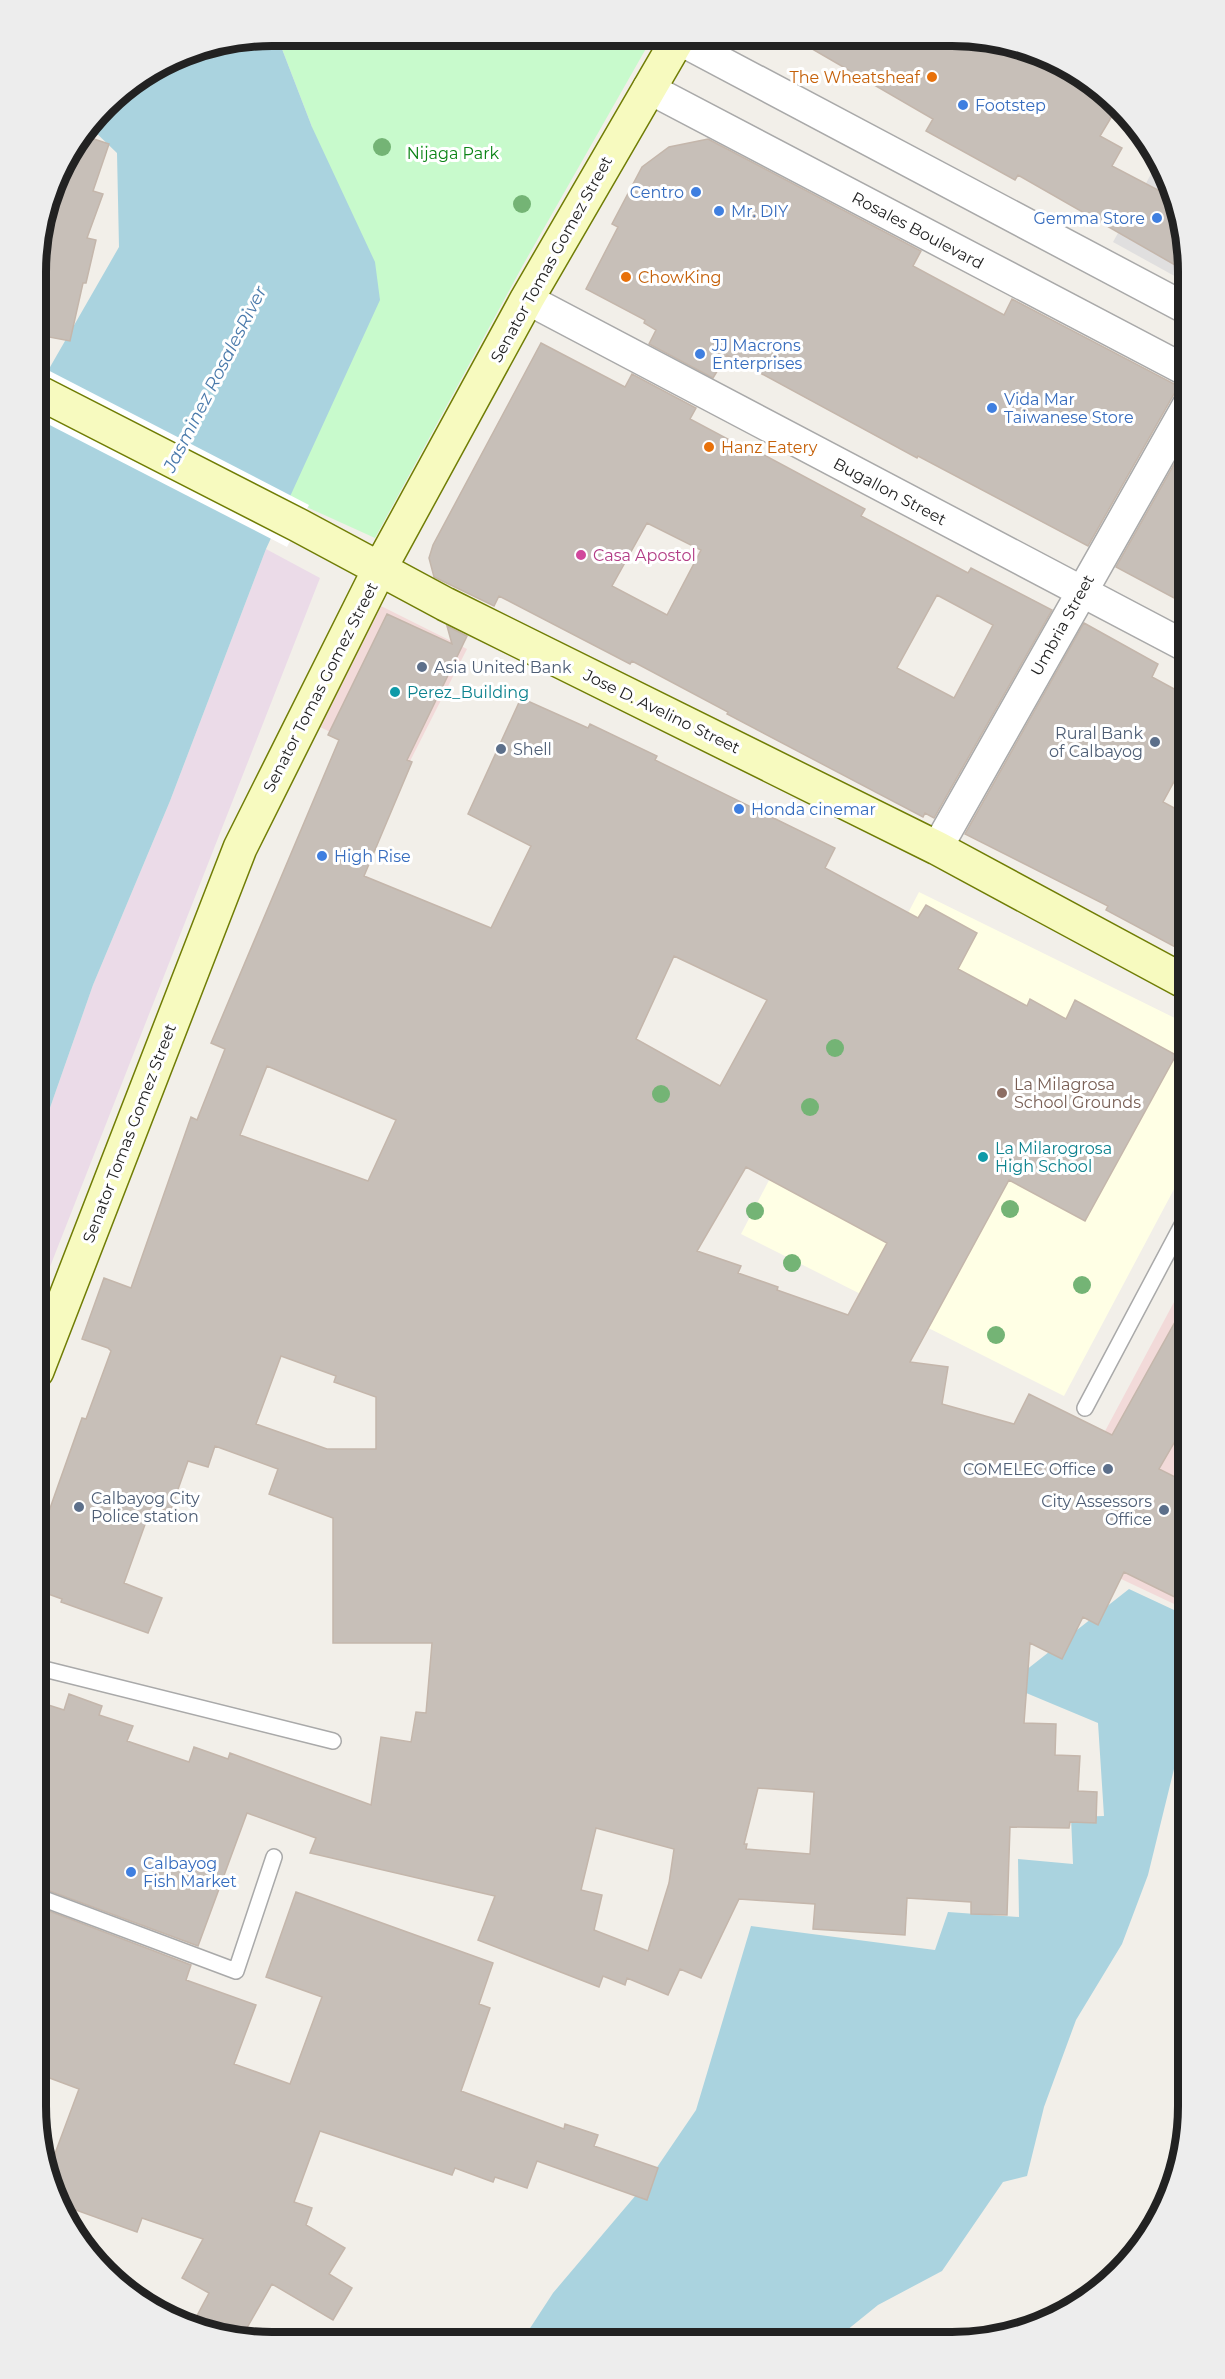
<svg xmlns="http://www.w3.org/2000/svg" width="1225" height="2379" viewBox="0 0 1225 2379" font-family="Montserrat,sans-serif">
  <rect width="100%" height="100%" fill="#f2efe9"/>
  <!-- residential -->
  <path fill="#e0dfdf" d="M1159 160 1177 197 1189 284 1113 242Z"/>
  <!-- commercial -->
  <path fill="#f2dad9" d="M381 606 467 649 406 769 318 726Z
    M1189 1274V1611L1119 1578 1096 1448Z"/>
  <!-- industrial -->
  <path fill="#ebdbe8" d="M266 549 320 578 37 1300V1145L93 985 170 801Z"/>
  <!-- education -->
  <path fill="#ffffe5" d="M919 892 1189 1025V1161L1064 1396 741 1234Z"/>
  <!-- park -->
  <path fill="#c8facc" d="M277 36 652 38 523 265 375 538 289 499 312 127Z"/>
  <!-- water -->
  <path fill="#aad3df" d="M277 36 312 127 375 262 380 300 266 549 170 801 93 985 37 1145 38 388 119 247 117 153 91 128 116 95 183 54Z
    M1129 1589 1189 1617V1722L1180 1730 1174 1769 1148 1875 1122 1944 1076 2020 1044 2107 1027 2176 1003 2182 942 2271 878 2305 831 2343 521 2342 553 2293 647 2182 696 2110 751 1926 935 1950 948 1912 1019 1917 1018 1859 1073 1864 1071 1817 1104 1816 1098 1723 1007 1685Z"/>
  <!-- pier -->
  <path fill="#fff" d="M38 365 309 505 287 547 38 419Z"/>
  <!-- building -->
  <path fill="#c7bfb8" stroke="#c4b6ab" stroke-width="1.5" fill-rule="evenodd" d="M795 39 998 40 1057 61 1109 95 1118 106 1100 136 1122 148 1112 166 1177 200 1189 273 1018 175 1015 180 926 131 933 119Z
    M85 136 109 144 93 191 103 194 87 238 96 240 86 283H83L70 341 38 335V242L61 168Z
    M708 139 921 251 913 266 1004 315 1012 299 1182 388 1174 394 1088 546 918 456 917 458 727 355 713 378 649 344 656 330 644 323 645 320 586 289 618 227 612 224 642 167 669 147Z
    M541 343 625 387 632 374 696 408 690 419 750 451 751 448 865 509 861 516 968 573 971 568 1052 610 934 818 925 813 923 817 727 714 728 712 632 661 630 664 499 596 494 606 434 577 429 558 433 545ZM647 523 701 550 667 615 612 586ZM937 595 993 625 954 698 897 668Z
    M1189 438V576L1176 599 1116 567Z
    M387 614 452 644 447 626 467 636 407 760 412 762 364 876 491 928 531 846 468 814 521 698 588 728 590 724 657 756 655 760 835 848 825 868 918 918 926 905 977 933 958 969 1027 1006 1030 999 1066 1019 1075 1000 1176 1055 1085 1221 1009 1180 910 1362 948 1367 942 1404 1014 1424 1029 1394 1112 1435 1189 1297V1417L1159 1469 1189 1484V1604L1124 1572 1098 1625 1083 1617 1062 1659 1030 1643 1024 1723 1056 1724 1055 1755 1080 1756 1078 1791 1097 1792 1096 1823 1070 1822 1069 1828 1010 1827 1007 1915 971 1914V1902L907 1898 905 1935 813 1929 815 1904 739 1899 701 1978 680 1969 668 1995 627 1978 625 1985 603 1976 599 1987 478 1940 495 1896 310 1853 316 1838 247 1813 198 1946 36 1886V1801L49 1766 36 1762V1701L64 1710 69 1694 102 1706 99 1715 133 1726 127 1741 189 1762 194 1747 228 1759 230 1753 371 1805 381 1737 411 1742 416 1712 426 1713 432 1643H333V1518L269 1494 278 1469 215 1446 208 1467 188 1461 170 1512 152 1505 124 1583 162 1598 148 1633 61 1602 62 1599 37 1590V1545L82 1418 86 1419 111 1351 108 1348 82 1339 104 1278 131 1288 191 1117 197 1120 225 1049 211 1043 339 740 328 735ZM674 956 767 1000 720 1086 636 1039ZM267 1066 396 1120 368 1181 240 1135ZM746 1167 887 1243 848 1315 777 1290 778 1287 738 1273 741 1266 697 1251ZM281 1356 336 1376 334 1382 376 1397V1449H327L256 1424ZM758 1788 814 1792 810 1854 746 1849 747 1844H744ZM596 1828 674 1849 669 1883 648 1951 594 1930 602 1895 581 1890Z
    M1084 623 1158 664 1152 677 1189 697V754L1163 802 1189 816V951L1178 945 1177 948 1106 910 1108 906 965 834Z
    M296 1892 493 1963 479 2004 490 2008 461 2091 564 2129 565 2124 598 2135 594 2146 658 2168 647 2200 537 2161 527 2188 495 2177 493 2182 455 2168 452 2175 320 2131 294 2202 312 2208 306 2225 345 2248 329 2274 352 2288 333 2320 272 2284 240 2340 191 2327 209 2293 182 2278 203 2239 142 2218 137 2232 59 2204 48 2182 47 2175 79 2089 36 2073V1906L191 1965 186 1980 256 2005 234 2064 290 2084 322 1997 266 1977Z"/>
  <g fill="none" stroke-linecap="round" stroke-linejoin="round">
    <!-- service casing -->
    <g stroke="#a9a9a9" stroke-width="18">
      <path id="service" d="M1085 1408 1189 1212
        M36 1667 333 1741
        M36 1896 236 1971 274 1857"/>
    </g>
    <!-- minor casing -->
    <g stroke="#a9a9a9" stroke-width="33">
      <path id="minor" d="M678 39 1189 310
        M648 88 1189 372
        M527 299 1189 648
        M937 848 1189 403"/>
    </g>
    <!-- secondary casing -->
    <g stroke="#707d05" stroke-width="36">
      <path id="secondary" d="M38 392 298 525 445 604 937 848 1189 984
        M37 1371 240 848 379 570 527 299 678 39"/>
    </g>
    <!-- service -->
    <use href="#service" stroke="#fff" stroke-width="15"/>
    <!-- minor -->
    <use href="#minor" stroke="#fff" stroke-width="30"/>
    <!-- secondary -->
    <use href="#secondary" stroke="#f7fabf" stroke-width="33"/>
  </g>
  <!-- trees -->
  <g fill="#74b475">
    <circle cx="382" cy="147" r="9"/>
    <circle cx="522" cy="204" r="9"/>
    <circle cx="835" cy="1048" r="9"/>
    <circle cx="661" cy="1094" r="9"/>
    <circle cx="810" cy="1107" r="9"/>
    <circle cx="1010" cy="1209" r="9"/>
    <circle cx="755" cy="1211" r="9"/>
    <circle cx="792" cy="1263" r="9"/>
    <circle cx="1082" cy="1285" r="9"/>
    <circle cx="996" cy="1335" r="9"/>
  </g>
  <!-- markers -->
  <g fill="#e8710a" stroke="#fff" stroke-width="2">
    <circle cx="932" cy="77" r="6"/>
    <circle cx="626" cy="277" r="6"/>
    <circle cx="709" cy="447" r="6"/>
  </g>
  <g fill="#3f7fe0" stroke="#fff" stroke-width="2">
    <circle cx="963" cy="105" r="6"/>
    <circle cx="696" cy="192" r="6"/>
    <circle cx="719" cy="211" r="6"/>
    <circle cx="1157" cy="218" r="6"/>
    <circle cx="700" cy="354" r="6"/>
    <circle cx="992" cy="408" r="6"/>
    <circle cx="739" cy="809" r="6"/>
    <circle cx="322" cy="856" r="6"/>
    <circle cx="131" cy="1872" r="6"/>
  </g>
  <circle fill="#d1479c" stroke="#fff" stroke-width="2" cx="581" cy="555" r="6"/>
  <g fill="#5c6f8a" stroke="#fff" stroke-width="2">
    <circle cx="422" cy="667" r="6"/>
    <circle cx="1155" cy="742" r="6"/>
    <circle cx="501" cy="749" r="6"/>
    <circle cx="1108" cy="1469" r="6"/>
    <circle cx="79" cy="1507" r="6"/>
    <circle cx="1164" cy="1510" r="6"/>
  </g>
  <g fill="#0f9aa8" stroke="#fff" stroke-width="2">
    <circle cx="395" cy="692" r="6"/>
    <circle cx="983" cy="1157" r="6"/>
  </g>
  <circle fill="#8d6e63" stroke="#fff" stroke-width="2" cx="1002" cy="1093" r="6"/>
  <g text-anchor="middle" stroke-width="6" stroke-linejoin="round" paint-order="stroke">
    <!-- food labels -->
    <g font-size="16" fill="#c56008" stroke="#fff" text-anchor="start">
      <text x="920" y="83" text-anchor="end">The Wheatsheaf</text>
      <text x="638" y="283">ChowKing</text>
      <text x="721" y="453">Hanz Eatery</text>
    </g>
    <!-- shop labels -->
    <g font-size="16" fill="#366cbe" stroke="#fff" text-anchor="start">
      <text x="975" y="111">Footstep</text>
      <text x="684" y="198" text-anchor="end">Centro</text>
      <text x="731" y="217">Mr. DIY</text>
      <text x="1145" y="224" text-anchor="end">Gemma Store</text>
      <text x="712" y="351">JJ Macrons<tspan x="712" dy="18">Enterprises</tspan></text>
      <text x="1004" y="405">Vida Mar<tspan x="1004" dy="18">Taiwanese Store</tspan></text>
      <text x="751" y="815">Honda cinemar</text>
      <text x="334" y="862">High Rise</text>
      <text x="143" y="1869">Calbayog<tspan x="143" dy="18">Fish Market</tspan></text>
    </g>
    <!-- park labels -->
    <g font-size="16" fill="#0c8416" stroke="#fff">
      <text x="453" y="159">Nijaga Park</text>
    </g>
    <!-- street labels -->
    <g font-size="16" fill="#222" stroke="#fff">
      <text transform="translate(918 230) rotate(28)" y="6">Rosales Boulevard</text>
      <text transform="translate(551 259) rotate(-61)" y="6">Senator Tomas Gomez Street</text>
      <text transform="translate(890 491) rotate(28)" y="6">Bugallon Street</text>
      <text transform="translate(1062 625) rotate(-61)" y="6">Umbria Street</text>
      <text transform="translate(320 687) rotate(-63)" y="6">Senator Tomas Gomez Street</text>
      <text transform="translate(662 711) rotate(26)" y="6">Jose D. Avelino Street</text>
      <text transform="translate(129 1133) rotate(-69)" y="6">Senator Tomas Gomez Street</text>
    </g>
    <!-- hotel labels -->
    <g font-size="16" fill="#b23c85" stroke="#fff" text-anchor="start">
      <text x="593" y="561">Casa Apostol</text>
    </g>
    <!-- service labels -->
    <g font-size="16" fill="#4e5e75" stroke="#fff" text-anchor="start">
      <text x="434" y="673">Asia United Bank</text>
      <text x="1143" y="739" text-anchor="end">Rural Bank<tspan x="1143" dy="18">of Calbayog</tspan></text>
      <text x="513" y="755">Shell</text>
      <text x="1096" y="1475" text-anchor="end">COMELEC Office</text>
      <text x="91" y="1504">Calbayog City<tspan x="91" dy="18">Police station</tspan></text>
      <text x="1152" y="1507" text-anchor="end">City Assessors<tspan x="1152" dy="18">Office</tspan></text>
    </g>
    <!-- culture labels -->
    <g font-size="16" fill="#0d838f" stroke="#fff" text-anchor="start">
      <text x="407" y="698">Perez_Building</text>
      <text x="995" y="1154">La Milarogrosa<tspan x="995" dy="18">High School</tspan></text>
    </g>
    <!-- education labels -->
    <g font-size="16" fill="#785e54" stroke="#fff" text-anchor="start">
      <text x="1014" y="1090">La Milagrosa<tspan x="1014" dy="18">School Grounds</tspan></text>
    </g>
    <!-- water labels -->
    <g font-size="18" font-style="italic" fill="#4a7aab" stroke="#fff">
      <text transform="translate(215 379) rotate(-63)" y="6">Jasminez RosalesRiver</text>
    </g>
  </g>
  <!-- crop -->
  <path d="M0 0H1225V2379H0ZM272 46H952A226 226 0 0 1 1178 272V2106A226 226 0 0 1 952 2332H272A226 226 0 0 1 46 2106V272A226 226 0 0 1 272 46Z" fill="#ededed" fill-rule="evenodd"/>
  <path fill="none" stroke="#222" stroke-width="8" d="M272 46H952A226 226 0 0 1 1178 272V2106A226 226 0 0 1 952 2332H272A226 226 0 0 1 46 2106V272A226 226 0 0 1 272 46Z"/>
</svg>
